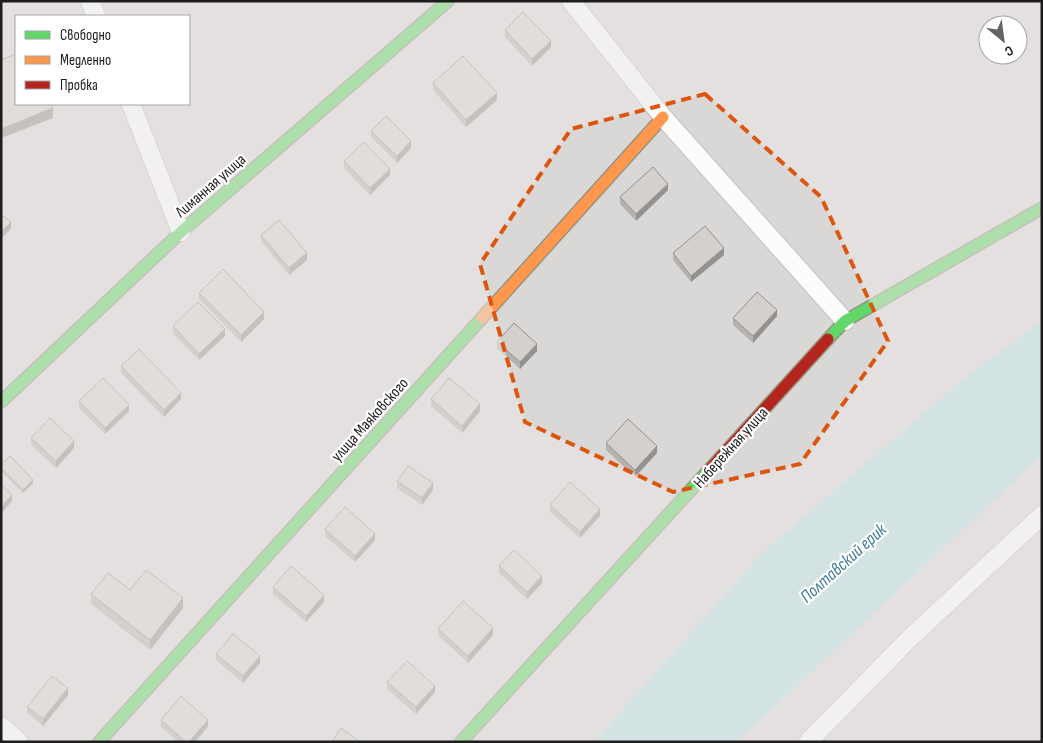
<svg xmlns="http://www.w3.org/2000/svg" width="1043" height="743" viewBox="0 0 1043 743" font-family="'Sofia Sans Condensed',sans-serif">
  <rect width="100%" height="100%" fill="#ebe8e5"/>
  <!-- residential -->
  <path fill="#dad8d7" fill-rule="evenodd" d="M1 1H1042V742H1ZM16 16H189V104H16ZM988 25H1018V55H988Z"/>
  <!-- water -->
  <path fill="#b7dee0" d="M1042 321V455L737 742H594L763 552 967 376Z"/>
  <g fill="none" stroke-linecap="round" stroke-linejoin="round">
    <!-- street casing -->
    <g stroke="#c2c1c0" stroke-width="20">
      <path id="street" d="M90 1 96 16
        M571 1 663 117 845 321
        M131 104 181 232
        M1 726 19 742
        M808 742 908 640 1042 515"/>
    </g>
    <!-- fast casing -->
    <g stroke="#96937d" stroke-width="14">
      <path id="fast" d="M828 339 845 321 1042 208
        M1 402 181 232 448 1
        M99 742 482 318
        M461 742 709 470"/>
    </g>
    <!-- slow casing -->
    <g stroke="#96937d" stroke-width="14">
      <path id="slow" d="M482 318 663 117"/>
    </g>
    <!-- jam casing -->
    <g stroke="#96937d" stroke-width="14">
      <path id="jam" d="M709 470 828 339"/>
    </g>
    <!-- street -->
    <use href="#street" stroke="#fcfcfb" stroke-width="18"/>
    <!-- fast -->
    <use href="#fast" stroke="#63d668" stroke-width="11"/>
    <!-- slow -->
    <use href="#slow" stroke="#ff974d" stroke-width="11"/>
    <!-- jam -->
    <use href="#jam" stroke="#b3261e" stroke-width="11"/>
  </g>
  <!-- wall -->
  <path fill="#b5b3b1" d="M505 30 551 47 532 66 505 37Z
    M433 83 497 100 466 127 433 90Z
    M371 131 411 148 397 163 371 137Z
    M344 161 390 175 370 195 344 168Z
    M668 190 636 221 620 204V197Z
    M261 235 307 260 289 275 261 241Z
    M673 253 724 255 691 282 673 260Z
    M199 293 264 319 241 342 199 299Z
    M777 316 753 343 733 325V318Z
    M173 326 225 336 199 360 173 333Z
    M497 342 537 351 520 369 497 348Z
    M121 366 181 399 164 417 121 373Z
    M431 399 480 411 462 433 431 406Z
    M79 401 129 411 105 434 79 408Z
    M31 438 74 448 56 468 31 445Z
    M606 443 657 453 635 477 606 450Z
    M1 465 33 483 23 493 1 471Z
    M397 481 433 490 422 505 397 488Z
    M550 505 600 516 580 538 550 512Z
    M325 529 375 540 355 562 325 536Z
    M499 566 542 583 527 599 499 573Z
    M273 587 324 602 306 622 273 594Z
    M130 590 183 608 150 650 91 604V594Z
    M438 629 493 635 468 663 438 635Z
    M216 654 260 663 243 683 216 660Z
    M387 682 435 692 416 714 387 689Z
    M68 695 43 726 27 713V707Z
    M161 720 208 726 195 742H178L161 727Z"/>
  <!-- shaded-wall -->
  <path fill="#949290" d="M551 41V47L532 66V59Z
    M497 93V100L466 127V120Z
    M53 108V118L1 138V129Z
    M411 141V148L397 163V156Z
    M390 169V175L370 195V188Z
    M668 184V190L636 221V214Z
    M11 222V229L1 239V232Z
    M724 248V255L691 282V276Z
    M307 253V260L289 275V268Z
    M777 310V316L753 343V336Z
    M264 312V319L241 342V335Z
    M225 329V336L199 360V354Z
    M537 344V351L520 369V362Z
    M181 393V399L164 417V410Z
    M480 404V411L462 433V426Z
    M129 405V411L105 434V428Z
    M74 441V448L56 468V461Z
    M657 446V453L635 477V470Z
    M33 480V483L23 493V490Z
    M433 483V490L422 505V498Z
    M12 495V501L1 514V507Z
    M600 509V516L580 538V532Z
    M375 534V540L355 562V556Z
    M542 576V583L527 599V592Z
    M324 595V602L306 622V616Z
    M183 598V608L150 650V640Z
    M493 628V635L468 663V656Z
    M260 656V663L243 683V676Z
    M435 686V692L416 714V707Z
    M68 688V695L43 726V719Z
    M208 720V726L195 742H189Z"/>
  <!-- building -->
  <path fill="#d3d0ce" stroke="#949290" d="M523 12 551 41 532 59 505 30Z
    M16 54V104H51L53 108 1 129V60Z
    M463 56 497 93 466 120 433 83Z
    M386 116 411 141 397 156 371 131Z
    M364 142 390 169 370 188 344 161Z
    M653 167 668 184 636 214 620 197Z
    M1 214 11 222 1 232Z
    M279 220 307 253 289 268 261 235Z
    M705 226 724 248 691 276 673 253Z
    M223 269 264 312 241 335 199 293Z
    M757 292 777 310 753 336 733 318Z
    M198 302 225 329 199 354 173 326Z
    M514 323 537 344 520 362 497 342Z
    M139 349 181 393 164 410 121 366Z
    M103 378 129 405 105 428 79 401Z
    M449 378 480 404 462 426 431 399Z
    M50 418 74 441 56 461 31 438Z
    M628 419 657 446 635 470 606 443Z
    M10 456 33 480 23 490 1 468V465Z
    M408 466 433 483 422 498 397 481Z
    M570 482 600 509 580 532 550 505Z
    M1 485 12 495 1 507Z
    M345 507 375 534 355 556 325 529Z
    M514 550 542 576 527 592 499 566Z
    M291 566 324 595 306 616 273 587Z
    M146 570 183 598 150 640 91 594 108 573 130 590Z
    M463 601 493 628 468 656 438 629Z
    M233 634 260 656 243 676 216 654Z
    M407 661 435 686 416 707 387 682Z
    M52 676 68 688 43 719 27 707Z
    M181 696 208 720 189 742H186L161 720Z
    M341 728 360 742H332Z"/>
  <!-- marked area -->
  <path d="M0 0H1043V743H0ZM705 94 821 197 888 341 800 464 673 492 525 422 480 264 571 129Z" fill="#ebe8e5" fill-opacity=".55" fill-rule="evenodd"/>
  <path fill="none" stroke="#de560d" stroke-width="4" stroke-dasharray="10 6" stroke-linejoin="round" d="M705 94 821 197 888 341 800 464 673 492 525 422 480 264 571 129Z"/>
  <g text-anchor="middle" stroke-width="4.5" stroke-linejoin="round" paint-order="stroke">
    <!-- street labels -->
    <g font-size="16" fill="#1d1d1d" stroke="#fff">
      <text transform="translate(210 185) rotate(-41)" y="6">Лиманная улица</text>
      <text transform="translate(369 419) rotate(-48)" y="6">улица Маяковского</text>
      <text transform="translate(730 447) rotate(-48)" y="6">Набережная улица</text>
    </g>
    <!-- water labels -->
    <g font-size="18" font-style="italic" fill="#3f7a97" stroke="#fff">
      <text transform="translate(843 563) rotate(-42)" y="6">Полтавский ерик</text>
    </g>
  </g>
  <!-- border -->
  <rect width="1043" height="743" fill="none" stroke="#1d1d1d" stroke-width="5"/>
  <!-- legend -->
  <rect x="15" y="15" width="175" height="90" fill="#ffffff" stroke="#a5a5a5"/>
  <rect x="25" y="31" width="25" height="8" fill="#63d668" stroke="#a5a5a5"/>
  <text x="60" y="40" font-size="15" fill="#1d1d1d">Свободно</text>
  <rect x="25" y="56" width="25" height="8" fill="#ff974d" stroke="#a5a5a5"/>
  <text x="60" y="65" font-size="15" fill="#1d1d1d">Медленно</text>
  <rect x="25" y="81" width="25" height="8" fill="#b3261e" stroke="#a5a5a5"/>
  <text x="60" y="90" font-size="15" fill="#1d1d1d">Пробка</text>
  <!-- north arrow -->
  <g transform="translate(1003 40) rotate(151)"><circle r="24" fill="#ffffff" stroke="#a5a5a5"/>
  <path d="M0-4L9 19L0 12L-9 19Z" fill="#656463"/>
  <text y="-8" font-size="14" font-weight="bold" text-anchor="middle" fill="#1d1d1d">С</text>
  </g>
</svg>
